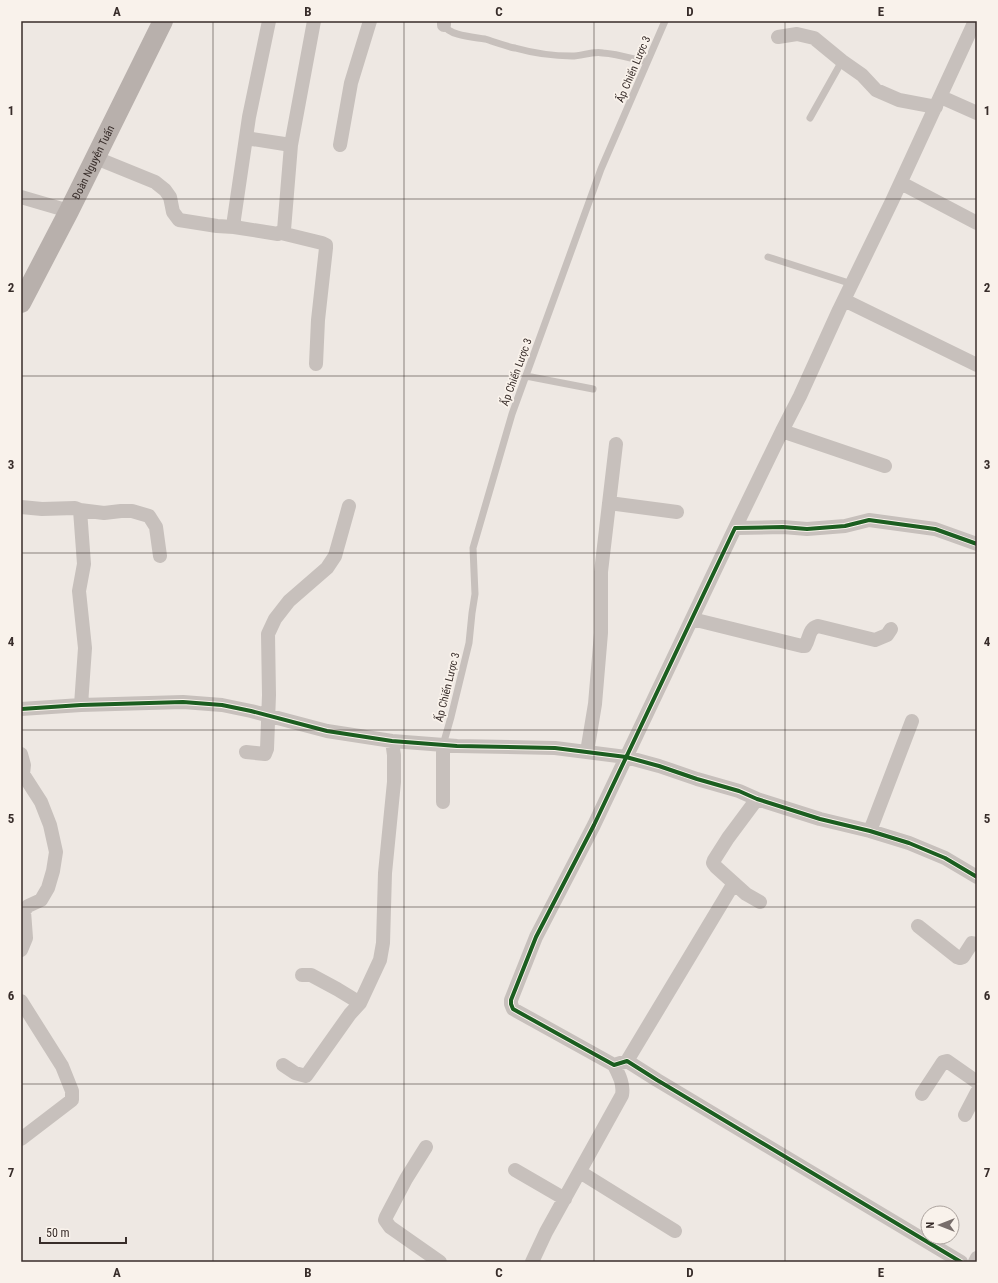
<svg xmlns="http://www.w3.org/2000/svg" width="998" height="1283" viewBox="0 0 998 1283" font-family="'Roboto Condensed',sans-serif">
  <rect width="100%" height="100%" fill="#eee8e3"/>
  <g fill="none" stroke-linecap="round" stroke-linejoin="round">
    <!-- lane -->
    <path stroke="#c7c0bc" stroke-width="7" d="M444 25C449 36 474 37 485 39 495 42 505 46 515 48 533 53 553 56 572 56 582 56 592 51 603 53 618 54 633 59 647 62
      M810 118 842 61
      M768 257 852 284
      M526 376 593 389
      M443 745 451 717 469 643 472 613 475 594 473 548 512 414 601 169 665 21"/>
    <!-- street -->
    <path stroke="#c7c0bc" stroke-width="14" d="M444 25V21
      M778 37 797 34 814 38 842 61 862 75 876 90 899 100 936 107
      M941 97 977 113
      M246 138 291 145
      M340 145 351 83 370 21
      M96 158 155 182 165 190 170 197 173 212 179 220 217 226 234 227V219L249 117 269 21
      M901 183 977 223
      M21 197 69 211
      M234 227 278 234 284 230 291 145 314 21
      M281 233 322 243 326 245V248L318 320 316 364
      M844 300 977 365
      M782 431 885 466
      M609 503 677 512
      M21 507 42 509 75 508 80 510 104 513 121 511H132L149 516 156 527 160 556
      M80 510 84 564 79 591 85 648 81 705
      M735 528 782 431 800 396 839 310 892 201 975 21
      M692 619 802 646H805C810 638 808 629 818 626L875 640 887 635 891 629
      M21 709 81 705 183 702 222 705 251 711 327 731 392 741 457 746 555 748 626 757 659 766 697 779 739 791 757 799 820 819 870 831 909 843 945 858 977 877
      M246 752 265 754 267 749 269 695 268 634 275 619 289 601 327 568 335 556 349 506
      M587 752 595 704 601 633V572L616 444
      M21 754 24 765 23 774 41 802 50 825 56 852 53 871 48 888 41 900 28 906 24 911 26 938 21 950
      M757 799 728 838 714 860 713 863 716 867 746 894 760 902
      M443 802V745
      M870 831 912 721
      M918 926 957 957 960 958 963 957 972 943 977 944
      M302 975H311L337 989 360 1003
      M21 1001 62 1066 72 1091V1100L21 1139
      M627 1061 734 883
      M283 1065 295 1073 306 1076 350 1014 360 1003 380 960 383 943 385 873 394 782V755L392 741
      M922 1094 943 1062 947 1061 977 1082
      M965 1115 977 1092
      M426 1147 406 1179 386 1217 385 1220 390 1227 440 1262
      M515 1170 565 1199
      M580 1172 675 1231
      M532 1262 546 1232 622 1095C624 1084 619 1075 614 1065
      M961 1262 657 1080 627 1061 614 1065 513 1009 511 1004V1000L536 937 594 825 735 528 783 527 807 529 845 526 869 520 935 529 977 544
      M975 1262 977 1258"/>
    <!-- secondary -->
    <path stroke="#b8b0ac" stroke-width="20" id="s1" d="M21 303 69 211 163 21"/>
    <!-- cycleway casing -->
    <g stroke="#f9f2eb" stroke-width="6">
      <path id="cycleway" d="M21 709 81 705 183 702 222 705 251 711 327 731 392 741 457 746 555 748 626 757 659 766 697 779 739 791 757 799 820 819 870 831 909 843 945 858 977 877
        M961 1262 657 1080 627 1061 614 1065 513 1009 511 1004V1000L536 937 594 825 735 528 783 527 807 529 845 526 869 520 935 529 977 544"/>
    </g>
    <!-- cycleway -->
    <use href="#cycleway" stroke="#1b5e20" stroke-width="4"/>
  </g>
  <!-- grid -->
  <path fill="none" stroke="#382d2a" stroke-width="1" stroke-opacity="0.55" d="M213 21V1262M404 21V1262M594 21V1262M785 21V1262M21 199H977M21 376H977M21 553H977M21 730H977M21 907H977M21 1084H977"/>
  <g text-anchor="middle" stroke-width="3.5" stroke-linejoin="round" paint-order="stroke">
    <!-- street labels -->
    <g font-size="11" fill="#382d2a" stroke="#f9f2eb">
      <text transform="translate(633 69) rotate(-67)" y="4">Ấp Chiến Lược 3</text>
      <text dy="4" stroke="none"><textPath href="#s1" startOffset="158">Đoàn Nguyễn Tuấn</textPath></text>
      <text transform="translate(516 372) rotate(-70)" y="4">Ấp Chiến Lược 3</text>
      <text transform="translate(447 687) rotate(-76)" y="4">Ấp Chiến Lược 3</text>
    </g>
  </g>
  <!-- border -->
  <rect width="998" height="1283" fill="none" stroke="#f9f2eb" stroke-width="44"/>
  <!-- north arrow -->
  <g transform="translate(940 1225) rotate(270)"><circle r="19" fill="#f9f2eb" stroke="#aca39e"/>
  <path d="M0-3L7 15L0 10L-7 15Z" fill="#786e6b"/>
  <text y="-6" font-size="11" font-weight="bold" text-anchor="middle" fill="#382d2a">N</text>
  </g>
  <!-- scale -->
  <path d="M40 1237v6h86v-6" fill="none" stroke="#382d2a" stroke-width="2"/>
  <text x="46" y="1237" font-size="12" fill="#382d2a" stroke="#f9f2eb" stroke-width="3" paint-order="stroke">50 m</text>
  <rect x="22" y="22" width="954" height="1239" fill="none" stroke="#382d2a" stroke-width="1.5"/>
  <g font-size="13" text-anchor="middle" font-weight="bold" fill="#382d2a">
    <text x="117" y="16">A</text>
    <text x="308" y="16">B</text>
    <text x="499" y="16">C</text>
    <text x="690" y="16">D</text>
    <text x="881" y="16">E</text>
    <text x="11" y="115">1</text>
    <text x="987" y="115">1</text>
    <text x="11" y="292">2</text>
    <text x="987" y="292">2</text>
    <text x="11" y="469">3</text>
    <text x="987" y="469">3</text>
    <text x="11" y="646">4</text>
    <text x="987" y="646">4</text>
    <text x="11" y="823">5</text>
    <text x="987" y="823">5</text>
    <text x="11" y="1000">6</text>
    <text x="987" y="1000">6</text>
    <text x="11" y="1177">7</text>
    <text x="987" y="1177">7</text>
    <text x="117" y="1277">A</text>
    <text x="308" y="1277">B</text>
    <text x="499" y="1277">C</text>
    <text x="690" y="1277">D</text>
    <text x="881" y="1277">E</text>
  </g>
</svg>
